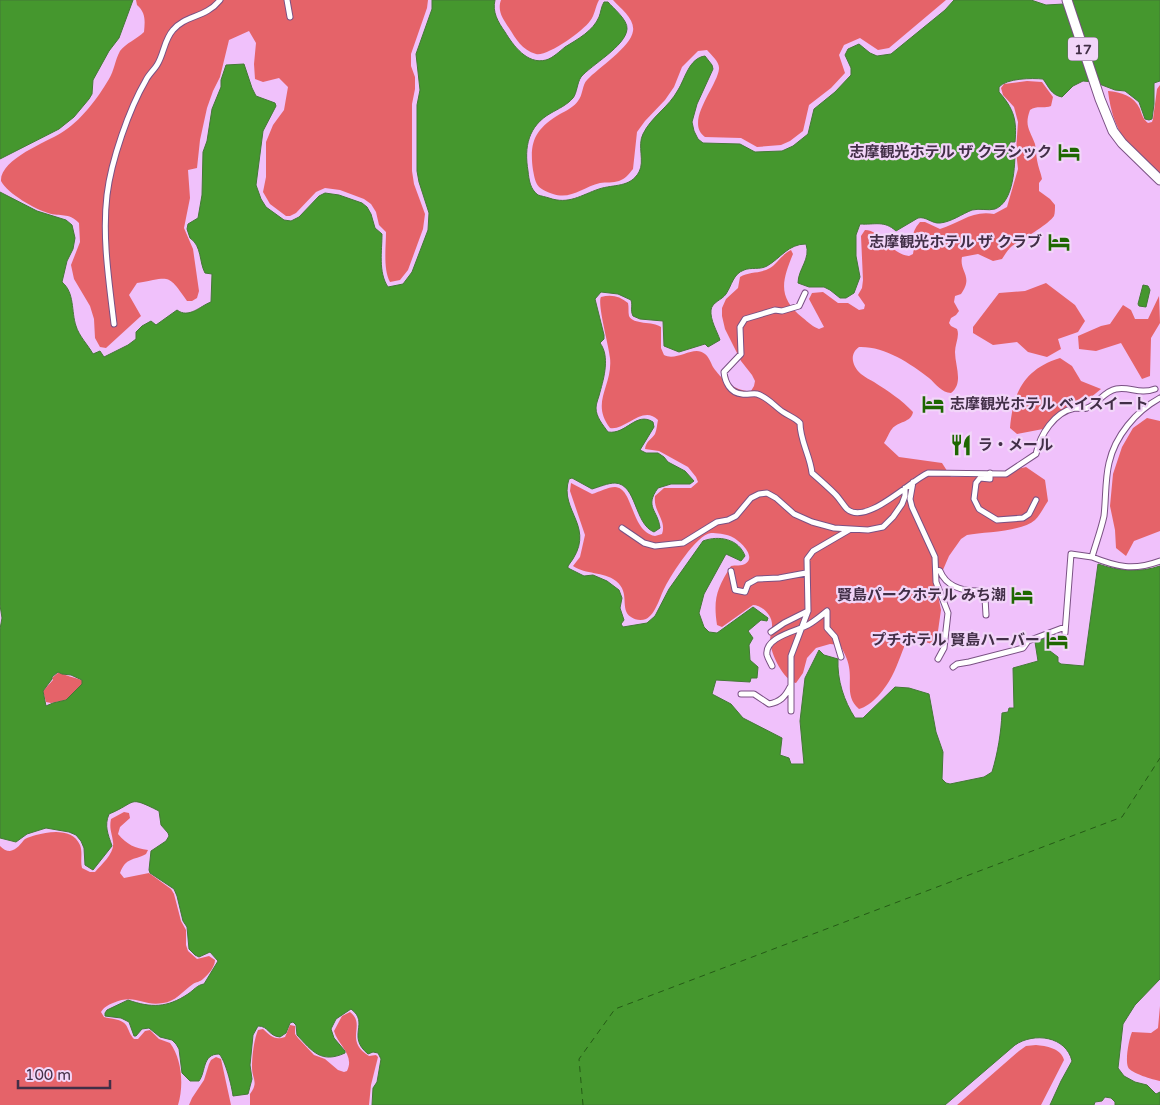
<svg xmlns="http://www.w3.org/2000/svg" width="1160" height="1105" viewBox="0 0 1160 1105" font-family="'Varela Round','Noto Sans JP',sans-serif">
  <rect width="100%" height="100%" fill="#f0c1fb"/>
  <!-- forest -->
  <path fill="#e56369" d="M136 0H428L427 8 411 54V66L415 77V89L412 104V171L414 184 425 214 423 229 408 270 400 280 390 282C383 269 386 248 386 232L379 225 376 212 371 204 364 199 340 190 325 188 316 192 296 213 290 216H286L270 204 263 192 266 177V142L273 125 284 110 288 87 279 78 263 82 255 79 254 64 256 43 249 31 229 40 220 77 213 91 207 108 200 140 197 168 188 170 190 198 184 228 193 249 199 291 197 298 192 301H187C167 272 170 278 137 283L129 295 141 316 106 348 100 347 95 338 94 319 90 306 74 279 71 265 80 242 79 223C68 212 61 217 48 213 35 209 8 194 1 181 0 159 47 142 61 133 80 122 98 98 109 79 114 71 115 60 120 51 126 43 137 39 144 32 145 21 146 13 137 5Z
    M501 0H599C595 7 595 15 590 21 583 31 547 57 536 54 522 50 516 39 509 28 503 19 497 11 501 0Z
    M613 0H946L889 48 878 50 860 38 844 45 839 55 845 73 831 88 809 105 803 131 790 141 781 145 757 147 741 138 705 137C684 122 717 87 719 69 720 62 711 55 707 50L698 51 682 67 674 87 665 100 645 121 637 132 633 169C629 174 625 179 619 181 613 183 606 182 600 183 583 187 571 200 553 194 537 188 536 186 533 170 529 142 535 129 560 114 566 111 575 106 578 101 583 95 582 85 587 80 598 68 631 47 633 31 635 19 621 9 613 0Z
    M1027 81 1042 82 1053 97 1051 106C1043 109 1037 105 1030 110 1024 126 1030 130 1035 144 1036 149 1036 155 1037 160 1038 167 1041 173 1042 179L1039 183V191L1050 199 1055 205C1055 208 1055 213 1054 216 1048 225 1021 240 1012 246 1007 250 1005 255 1002 259L993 261 978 254 962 257C959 272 974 276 961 294L955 296 954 302 959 311 956 315 951 318 949 323 951 326 957 329C960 336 955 344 955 352 955 366 964 383 951 393 942 393 936 384 929 378 910 363 884 346 859 347 849 354 852 366 861 374 865 377 870 380 874 382 888 391 902 400 913 412 911 423 898 421 892 429 889 432 887 439 884 443L899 457 942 463 951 477H983L1026 467 1045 480 1048 501C1044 507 1040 515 1035 520 1021 532 985 532 967 535L961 539 949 556 936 586 941 610 937 638 932 644 909 637C902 649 899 663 892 676 886 688 872 706 859 709 845 697 852 683 849 667 848 660 844 652 840 645L830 644 816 648 807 658 803 673 796 683C783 680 771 654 770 641 770 636 772 631 772 626 773 616 762 605 753 605L722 627 717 625C713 599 717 588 731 566 735 565 742 566 745 564 758 556 738 539 730 536 725 534 717 533 711 533 696 535 672 574 665 587 660 596 656 614 646 619 641 621 635 620 631 617 619 609 631 593 616 581 603 571 586 575 573 566L580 557 585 535 570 491 571 483 592 494C599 492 608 487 615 487 634 488 630 531 655 536L662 534C667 520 653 512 655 496L664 488H691L698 482 696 477 688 467 659 451 645 449C646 441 651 440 655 434 657 429 657 424 658 420 643 404 625 431 610 428 590 402 613 386 610 358 609 346 597 304 601 297 611 294 620 296 628 303 629 307 628 312 629 316 633 325 653 321 661 327V348L664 355C677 362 694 344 705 354 709 357 711 363 713 367 721 379 736 392 751 391L754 386 755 381 752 375 741 361 725 329 722 316V308L726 299 738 288 740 277C749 271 760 274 770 268 777 264 781 255 791 250L793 254C782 281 777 297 803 318 808 322 813 327 819 329L824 327 809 299 812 293 823 292 838 303H848L859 310 864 309 865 305 858 295 862 288 863 280 861 236 865 230C881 230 890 254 909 256L913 254C916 240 908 236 920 222H925L940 229C960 223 972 210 994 214L1007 207 1018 169 1016 151 1018 122 1014 107 1003 95 1001 88 1004 84Z
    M1160 85V175C1129 149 1113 133 1108 91 1121 92 1134 96 1140 109 1142 115 1143 119 1148 123L1152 122 1153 119 1157 89Z
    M1046 283 1075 305 1085 321 1078 332 1058 339 1061 349 1047 357 1028 352 1017 342 993 345 973 333V327L999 293 1025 291Z
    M1159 296 1160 323 1151 338 1150 376 1142 379 1121 343 1096 351 1079 349 1078 336 1101 326 1110 324 1123 305 1131 310 1135 319H1148Z
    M1060 358 1072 366 1081 381 1101 389 1090 398 1072 405 1054 416 1043 429 1017 434 1010 428C1013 393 1024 369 1060 358Z
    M1147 418 1160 421V531L1134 541 1126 556 1116 548 1115 530 1110 506 1113 474 1122 447 1133 428Z
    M59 672C61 674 78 679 82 680V684L66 700 51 703 46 702 43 691 53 680 52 678Z
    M124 812 129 813 130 818 120 827 118 834C127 845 135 848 148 850L146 854C133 861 126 857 120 873L124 878 149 873 171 889 174 894 181 921 186 930V945L188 951 197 959 209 956 215 960C215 967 208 975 203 979 200 982 196 982 193 984 183 991 175 1002 163 1003 143 1007 136 993 113 1003 108 1005 104 1007 101 1012L104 1017C111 1019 122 1019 126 1025 129 1030 130 1035 134 1039H138L145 1031 150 1030 159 1039 170 1043C182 1059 184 1086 178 1105H0V846C3 849 6 851 10 851 17 850 21 843 25 839 28 837 33 836 36 835 50 831 73 828 80 845 83 853 80 860 82 868L90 872H95C102 864 115 853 113 842 112 833 109 829 111 819Z
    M1160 1006V1081C1154 1080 1130 1073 1128 1067 1125 1060 1129 1039 1132 1032L1151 1033 1158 1028Z
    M350 1012C367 1025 343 1040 369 1056L376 1055 378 1057 371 1085 369 1105H250V1094C259 1082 252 1079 252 1067 252 1057 254 1039 258 1030L263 1029C270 1035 274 1041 285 1037L290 1025 295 1026V1034L298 1038 314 1055 325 1059 338 1070 344 1072 347 1071C355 1055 338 1045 334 1031L342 1016Z
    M1036 1045C1046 1046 1061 1048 1064 1060L1041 1105H957L1019 1051 1026 1046Z
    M216 1057 221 1059 231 1105H189L192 1098 204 1080 209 1064 211 1060Z"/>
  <!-- water -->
  <path fill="#45972e" stroke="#447836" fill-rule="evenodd" d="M0 0H133L119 38 109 51 93 80 92 94 89 99 74 117 59 129 0 159Z
    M432 0H495C492 12 498 22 505 32 513 45 527 65 546 60 553 58 560 51 565 47 578 39 593 31 599 17 601 12 601 7 604 2H608C613 8 628 20 627 29 626 46 591 65 581 77 577 83 577 93 573 98 567 105 558 109 551 113 528 126 524 147 528 171 529 180 530 189 538 195 541 196 546 197 549 198 569 205 581 195 599 189 614 184 630 188 639 172 645 161 637 146 643 134 651 117 669 107 678 90 685 79 689 58 705 56L712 65 713 69 697 104 692 122 694 131 698 139 703 143 740 144 755 152 782 151 793 146 808 134 814 109 835 92 851 75V68L845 55 848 49 859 44 870 53 877 56 891 54 945 10 954 0H1031L1046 5 1064 4 1069 0H1160V81L1154 83V104L1152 119 1149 120 1145 119 1139 102 1134 98 1125 91 1115 90 1094 82 1083 81 1073 86 1062 97C1051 95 1049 87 1043 79 1032 78 1007 78 999 87V92C1014 109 1017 120 1015 142H1010V149H1015C1015 165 1014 202 995 209 988 211 980 208 972 210 962 214 951 222 940 223 932 224 926 216 918 218L896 231C884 220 875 225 860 224L856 235V256L860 277 854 293 846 298H840L830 290 824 287H809L798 283C798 269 811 259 806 244 788 244 781 258 767 266 760 270 751 267 744 270 733 274 732 285 726 294 722 300 712 302 711 310 710 320 717 331 720 340L708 347 705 344 679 352 664 346 663 321 640 319 633 316C630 310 633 306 631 300L618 294 601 292 595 299 604 335V339L600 343C610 356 604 378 600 392 599 397 596 403 596 408 596 417 603 425 608 432 626 435 636 411 653 422L654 427 640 450 646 453H658L664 457 668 462 685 471 694 481 690 484H671L658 488C644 507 658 510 660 528L654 532C634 524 637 484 615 483 608 483 599 487 592 489L572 478 569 479C558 512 599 527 568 566V568L584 576 593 575 607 581 619 590 622 598 620 608 624 620 621 624 623 627 647 623 655 616 669 589 703 541C719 535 739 539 745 556L741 561 726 554 704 594 699 613 704 627 709 632 717 633 753 607 768 618 767 621 761 620 748 631 753 638 749 645 750 660 758 667 757 678H751L750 682 716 680 712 694 731 704 743 718 782 738 780 755 789 758 791 764H804L800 721 805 678 819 650 824 655 838 659C837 680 844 701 855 718H863L895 687 909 688 929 694 936 732 943 752 942 779 946 783 950 784 984 777 992 772C998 752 1001 733 1002 713L1008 712 1009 708H1014L1013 668 1038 661 1035 642 1050 635V651L1058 657V662L1061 664 1084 666 1098 564C1119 571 1139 573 1160 566V979L1135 1005 1123 1024 1118 1068 1124 1076 1135 1082 1147 1085 1156 1094 1160 1092V1105H1115V1102L1111 1098 1105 1097 1102 1101 1095 1102 1094 1105H1050L1061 1081 1072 1061C1066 1036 1034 1032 1015 1045L945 1105H372L373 1088 377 1082 381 1059 378 1053 373 1052 368 1054C346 1036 370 1023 351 1009L336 1019 331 1029 334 1038 345 1051V1053C321 1064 312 1051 297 1035L296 1025 293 1022 290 1023 286 1033 280 1037C268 1036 269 1026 258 1026L253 1035 250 1065 252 1079 248 1094 233 1096C232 1087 225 1059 219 1054 202 1054 206 1072 199 1081H190L182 1073 179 1049 176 1044 172 1040 160 1037 149 1028 142 1029 136 1036H134L129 1022 121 1018 105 1016V1013L107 1010 128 1000C151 1008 167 1008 188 994 194 990 197 985 204 984L218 961 210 952 199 957 195 955 189 949 187 927 183 921 177 896 174 889 150 873 149 870 151 851 166 841 169 836 168 833 161 825 159 811C127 795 138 802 109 814 104 826 108 834 112 846L93 870 85 865 84 848 81 841 76 835 69 832 46 828 27 834 16 842 0 838V629L2 618 0 605V192L37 211 66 220 72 225 75 238 73 249 67 261 62 282C75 293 71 311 76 326 79 336 88 345 93 354L100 351 104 357 128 345 136 339V332L142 326 151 321 156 325 177 310C189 319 200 306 211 302L212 274 205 273C199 262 202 246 190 238L187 229 188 224 198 218 202 195 203 152 207 141 212 109 221 87V80L226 65 244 64 252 88 256 96 275 103 276 106 263 131 256 185 261 199 266 207 284 220 291 221 299 217 319 196 325 193 339 195 362 203 367 207 371 214 375 228 382 234C382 251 378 272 388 287L403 284 412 272 428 230 429 213 419 182 417 171V105L420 90 416 54 432 9ZM58 672 62 674 71 675 82 680V684L66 700 53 703 46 706 43 691 52 679V677Z
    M1143 285 1148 286 1150 290 1146 307 1139 306 1138 304Z"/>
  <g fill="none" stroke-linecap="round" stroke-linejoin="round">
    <!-- ferry -->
    <path stroke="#255b16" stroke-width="1" stroke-dasharray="6 5" stroke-linecap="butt" d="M583 1105 579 1059 615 1009 1122 817 1160 758"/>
    <!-- street casing -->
    <g stroke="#7a5184" stroke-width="7">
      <path id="street" d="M287 0 290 17
        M805 293 799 306 782 311 775 310 745 319 740 327 741 354 724 372C725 382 730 393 742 394 747 395 753 393 757 394 768 397 775 407 783 412 789 416 795 418 800 423 800 441 810 455 812 473 820 480 828 487 835 494 840 499 843 505 847 509 866 526 910 481 928 473L1006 474 1036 454C1040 435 1054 412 1075 408 1078 408 1083 409 1087 408 1097 405 1104 391 1116 389 1130 386 1139 395 1155 389
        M114 324C109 281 102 237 107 195 111 161 129 109 146 80 149 74 154 70 157 65 164 54 164 40 173 30 185 15 206 18 220 0
        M1160 398C1136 411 1115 436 1109 463 1105 480 1106 499 1104 516 1101 530 1096 543 1092 557 1117 567 1133 571 1160 561
        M990 473V479L980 478 976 483 974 499 979 509 997 520 1023 518 1029 514 1036 500
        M913 482 910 499 912 507 935 557 936 582 948 613 944 648 938 659
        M622 528 644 543 655 546 683 543 717 522 728 520 736 516 751 498 759 494 767 493 776 498 794 514 812 522 834 528 868 530 883 527 893 517 902 504 905 496V488
        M936 569 940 571C946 586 962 591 978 591L985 598 986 615
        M731 571 735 590 745 592 748 584 757 579 779 578 806 573
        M771 632 784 623 808 611
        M1065 633 1071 554 1092 557
        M772 666C771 663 768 659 767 655 764 637 797 631 808 625 815 621 821 616 827 611V628L835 637 841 657
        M953 667 957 664 969 662 1023 648 1028 641 1065 627
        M741 694H754L769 704C780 702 785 697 790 687
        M791 711V656L808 611 807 559 813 551 849 530"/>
    </g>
    <!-- primary casing -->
    <g stroke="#7a5184" stroke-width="11">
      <path id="primary" d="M1067 0 1100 99 1113 131 1122 143 1160 180"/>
    </g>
    <!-- street -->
    <use href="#street" stroke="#fff" stroke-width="5"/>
    <!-- primary -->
    <use href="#primary" stroke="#fff" stroke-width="9"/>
  </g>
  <!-- icons -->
  <defs>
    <g id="hotel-bare" transform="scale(1.725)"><path d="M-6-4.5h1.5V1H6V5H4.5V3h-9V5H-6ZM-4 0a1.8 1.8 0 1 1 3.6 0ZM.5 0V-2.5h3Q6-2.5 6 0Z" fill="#1e6700" stroke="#f2d6f9" stroke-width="2.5" paint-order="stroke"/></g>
    <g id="restaurant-bare" transform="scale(1.725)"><path d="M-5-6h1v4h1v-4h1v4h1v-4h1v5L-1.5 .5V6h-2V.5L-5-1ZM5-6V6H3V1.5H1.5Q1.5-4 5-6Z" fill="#1e6700" stroke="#f2d6f9" stroke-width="2.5" paint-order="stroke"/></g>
  </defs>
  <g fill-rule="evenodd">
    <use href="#hotel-bare" x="1069" y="152"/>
    <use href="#hotel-bare" x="1059" y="242"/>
    <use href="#hotel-bare" x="933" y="404"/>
    <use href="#restaurant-bare" x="961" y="445"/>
    <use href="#hotel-bare" x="1022" y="595"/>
    <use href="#hotel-bare" x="1057" y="640"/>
  </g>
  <g text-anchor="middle" stroke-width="4.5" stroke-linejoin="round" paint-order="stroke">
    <!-- shield labels -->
    <rect fill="#f2d6f9" stroke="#77617c" stroke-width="1" x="1068" y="37.5" width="30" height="23" rx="4"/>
    <g font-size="14" font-weight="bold" fill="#422f47">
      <text x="1083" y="54">17</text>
    </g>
    <!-- poi labels -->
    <g font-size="15" font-weight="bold" fill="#422f47" stroke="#f2d6f9" text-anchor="end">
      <text x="1052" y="157">志摩観光ホテル ザ クラシック</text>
      <text x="1042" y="247">志摩観光ホテル ザ クラブ</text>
      <text x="950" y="409" text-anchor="start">志摩観光ホテル ベイスイート</text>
      <text x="978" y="450" text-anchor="start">ラ・メール</text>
      <text x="1006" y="600">賢島パークホテル みち潮</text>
      <text x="1040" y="645">プチホテル 賢島ハーバー</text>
    </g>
  </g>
  <!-- scale -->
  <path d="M18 1080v8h92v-8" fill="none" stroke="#422f47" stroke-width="2.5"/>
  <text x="25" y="1080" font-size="15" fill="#422f47" stroke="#f2d6f9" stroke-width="4" paint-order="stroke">100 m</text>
</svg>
